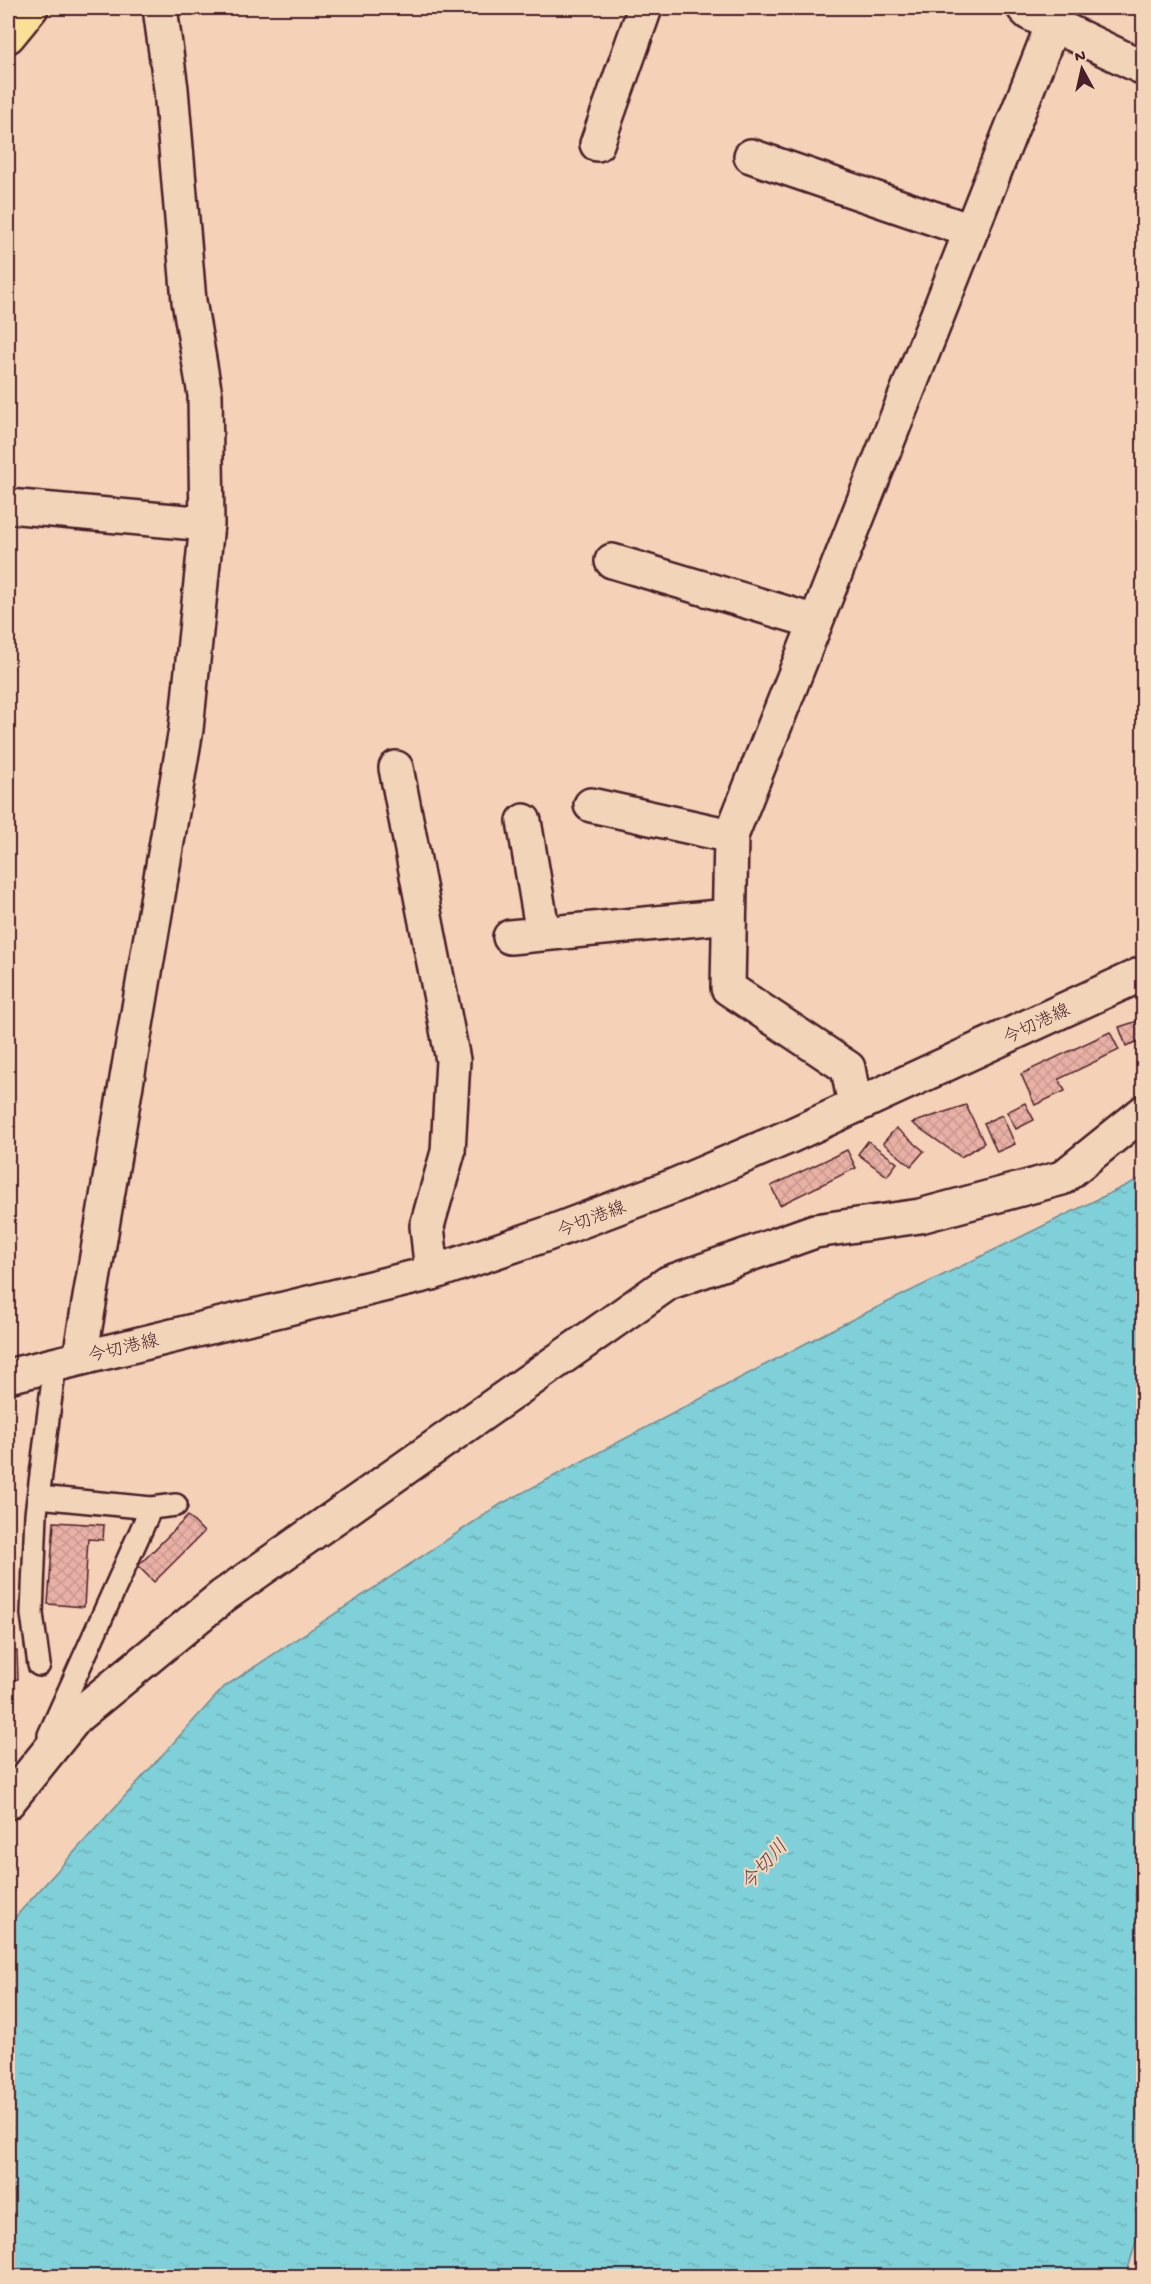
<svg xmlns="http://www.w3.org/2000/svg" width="1151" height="2284" viewBox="0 0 1151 2284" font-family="'Gochi Hand','Klee One',sans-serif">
  <defs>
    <pattern id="water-ripples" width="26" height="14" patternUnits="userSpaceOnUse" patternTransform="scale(1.5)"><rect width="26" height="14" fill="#7fd0d8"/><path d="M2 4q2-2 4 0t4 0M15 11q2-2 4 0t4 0" fill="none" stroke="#6fb2ba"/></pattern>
    <pattern id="building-cross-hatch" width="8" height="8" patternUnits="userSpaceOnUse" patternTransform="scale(1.5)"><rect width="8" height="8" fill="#e9b1a5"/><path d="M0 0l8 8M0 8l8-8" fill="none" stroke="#c9988e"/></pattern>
  </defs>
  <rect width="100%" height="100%" fill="#f4d1b7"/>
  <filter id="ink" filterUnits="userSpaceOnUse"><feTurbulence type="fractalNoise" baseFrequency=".0167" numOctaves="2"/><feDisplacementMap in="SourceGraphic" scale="12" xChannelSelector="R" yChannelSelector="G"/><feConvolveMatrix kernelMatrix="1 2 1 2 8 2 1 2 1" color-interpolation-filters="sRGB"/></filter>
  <g filter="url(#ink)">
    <!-- water -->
    <path fill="url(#water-ripples)" stroke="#6a8993" stroke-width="1.5" d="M1143 1177 1144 2214 1126 2276H8V1925L224 1687 501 1504 833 1329Z"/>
    <!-- building -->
    <path fill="url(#building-cross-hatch)" stroke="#4a1f2b" stroke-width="1.5" d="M1144 1019V1039L1126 1046 1119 1027Z
      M1110 1032 1119 1050 1059 1079 1065 1091 1035 1105 1021 1074Z
      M1025 1103 1034 1120 1016 1129 1007 1112Z
      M966 1105 984 1143 961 1157 912 1123Z
      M1002 1115 1015 1144 997 1152 984 1123Z
      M896 1128 924 1151 911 1166 883 1143Z
      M868 1141 897 1163 887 1176 858 1154Z
      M847 1150 856 1168 780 1205 771 1186Z
      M188 1516 204 1532 154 1582 138 1566Z
      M54 1522 104 1525 103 1540 88 1539 84 1607 48 1604Z
      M8 1651H17L18 1679 10 1680V1701H8Z"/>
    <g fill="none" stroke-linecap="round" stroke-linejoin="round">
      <!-- service casing -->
      <g stroke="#4a1f2b" stroke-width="26">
        <path id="service" d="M39 1497 151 1508 49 1735
          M151 1508 176 1505
          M39 1665 32 1614 36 1514 55 1364"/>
      </g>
      <!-- minor casing -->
      <g stroke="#4a1f2b" stroke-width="38">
        <path id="minor" d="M1024 8 1029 13 1144 68
          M597 144 645 8
          M751 156 971 231
          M8 506 207 524
          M612 561 816 622
          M396 768 453 1060 448 1152 427 1226 432 1273
          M591 805 731 836
          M524 821 543 934
          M510 937 729 916
          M855 1106 848 1068 728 988 731 836 1053 24
          M80 1357 186 729 207 524 205 395 189 301 171 89 160 8
          M8 1802 77 1716 223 1596 668 1283 815 1231 920 1216 1062 1178 1144 1112"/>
      </g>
      <!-- secondary casing -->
      <g stroke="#4a1f2b" stroke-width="38">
        <path id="secondary" d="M8 1376 432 1273 547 1234 671 1187 788 1137 1144 973"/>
      </g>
      <!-- primary casing -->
      <g stroke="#4a1f2b" stroke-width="38">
        <path id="primary" d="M8 36 31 8"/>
      </g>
      <!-- service -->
      <use href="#service" stroke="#f2d5b8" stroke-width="21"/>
      <!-- minor -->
      <use href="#minor" stroke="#f2d5b8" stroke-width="33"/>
      <!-- secondary -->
      <use href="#secondary" stroke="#f2d5b8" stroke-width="33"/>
      <!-- primary -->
      <use href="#primary" stroke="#fadf96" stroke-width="33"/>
    </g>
  </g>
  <g text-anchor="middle" stroke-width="4.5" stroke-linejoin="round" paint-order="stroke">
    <!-- street labels -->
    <g font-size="18" fill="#4a1f2b" stroke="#f2d5b8">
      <text transform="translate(1036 1023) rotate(-25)" y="6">今切港線</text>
      <text transform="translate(591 1218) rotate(-21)" y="6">今切港線</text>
      <text transform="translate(123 1347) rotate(-13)" y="6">今切港線</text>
    </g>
    <!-- water labels -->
    <g font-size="20" font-style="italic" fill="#55424e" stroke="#f2d5b8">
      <text transform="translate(763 1864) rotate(-48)" y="7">今切川</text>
    </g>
  </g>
  <!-- margin -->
  <rect width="1151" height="2284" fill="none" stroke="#f2d5b8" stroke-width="30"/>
  <rect x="15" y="15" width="1121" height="2254" fill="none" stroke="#4a1f2b" stroke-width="2" filter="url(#ink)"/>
  <!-- north arrow -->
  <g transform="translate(1082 69) rotate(352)" stroke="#f2d5b8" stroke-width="4.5" paint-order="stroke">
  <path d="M0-4.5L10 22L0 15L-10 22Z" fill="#4a1f2b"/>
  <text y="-9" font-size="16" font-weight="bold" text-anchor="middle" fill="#4a1f2b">N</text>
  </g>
</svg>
